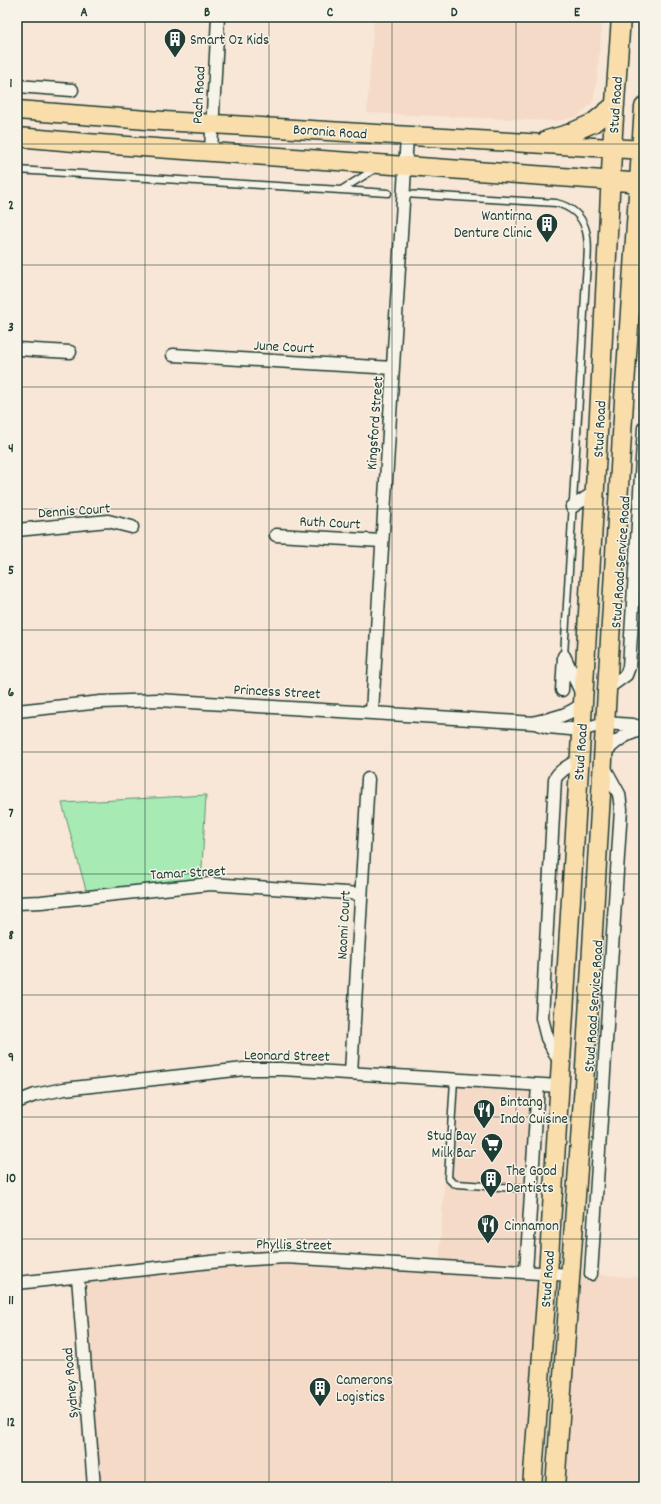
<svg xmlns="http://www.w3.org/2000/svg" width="661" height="1504" viewBox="0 0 661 1504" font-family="Dekko,sans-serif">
  <rect width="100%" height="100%" fill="#f8e6d6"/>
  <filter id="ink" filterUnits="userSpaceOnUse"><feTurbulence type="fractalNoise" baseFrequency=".025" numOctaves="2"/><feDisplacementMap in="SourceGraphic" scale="8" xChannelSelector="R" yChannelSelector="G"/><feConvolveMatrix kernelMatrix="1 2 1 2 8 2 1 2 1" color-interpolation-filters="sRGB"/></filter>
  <g filter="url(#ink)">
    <!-- built -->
    <path fill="#f5dac7" d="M374 17H603L596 86 592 103 577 117 556 121 367 113Z
      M451 1080 538 1085 526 1272 548 1274 532 1487H94L78 1277 220 1261 439 1267Z
      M571 1273 644 1278V1487H555Z"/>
    <!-- green -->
    <path fill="#a7eab4" stroke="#639474" d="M206 795 201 885 88 897 62 803Z"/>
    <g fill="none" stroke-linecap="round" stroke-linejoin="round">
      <!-- service casing -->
      <g stroke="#1f3d34" stroke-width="9">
        <path id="service" d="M17 170 341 190 375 169
          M341 190 388 193
          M404 194 556 203C595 213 588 247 586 278L564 656
          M454 1080 448 1178 453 1183 457 1184 531 1189"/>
      </g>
      <!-- minor casing -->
      <g stroke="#1f3d34" stroke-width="15">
        <path id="minor" d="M17 86 72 90
          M211 151 218 17
          M17 349 70 352
          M173 355 393 368
          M572 507 595 492
          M17 530 108 521 132 527
          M276 535 382 541
          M564 656 582 694
          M608 688 626 675 629 667 644 428
          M562 690 564 657
          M17 711 101 702 158 700 535 723 548 727 581 730 605 723 633 725 644 729
          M372 712 407 136
          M536 722C554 718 570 715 583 703
          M603 754C617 740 625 734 644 729
          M17 903 41 902 210 884 361 894
          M560 1063 547 1038 542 1018 555 779C559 770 572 764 580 759
          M351 1073 368 779
          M17 1102 35 1095 64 1089 244 1069H282L559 1086
          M526 1272 538 1085
          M591 1274 621 809 619 794 603 765
          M78 1277 94 1487
          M17 1283 220 1261 286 1257 571 1275"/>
      </g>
      <!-- primary casing -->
      <g stroke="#1f3d34" stroke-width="21">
        <path id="primary" d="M17 110 147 120 644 150
          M17 137 86 143 644 183
          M547 140 568 134 593 123 615 105
          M532 1487 548 1274 583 703 600 397 613 132 621 17
          M555 1487 584 1085 624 400 644 107"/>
      </g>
      <!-- service -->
      <use href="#service" stroke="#f7f3e8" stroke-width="6"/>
      <!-- minor -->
      <use href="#minor" stroke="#f7f3e8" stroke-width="12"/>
      <!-- primary -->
      <use href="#primary" stroke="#f9deab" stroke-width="18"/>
    </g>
  </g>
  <!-- grid -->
  <path fill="none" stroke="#1f3d34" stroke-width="1" stroke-opacity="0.55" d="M145 17V1487M269 17V1487M392 17V1487M516 17V1487M17 144H644M17 265H644M17 387H644M17 509H644M17 630H644M17 752H644M17 874H644M17 995H644M17 1117H644M17 1239H644M17 1360H644"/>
  <!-- icons -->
  <defs>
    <g id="building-pin" transform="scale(1.15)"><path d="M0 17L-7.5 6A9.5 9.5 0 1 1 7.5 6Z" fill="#1f3d34" stroke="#f7f3e8"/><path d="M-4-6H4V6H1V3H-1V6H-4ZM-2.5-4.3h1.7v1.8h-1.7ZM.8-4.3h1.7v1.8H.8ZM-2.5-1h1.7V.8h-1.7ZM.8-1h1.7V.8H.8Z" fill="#fff"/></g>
    <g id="restaurant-pin" transform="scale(1.15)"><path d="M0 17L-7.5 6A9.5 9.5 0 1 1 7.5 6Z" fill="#1f3d34" stroke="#f7f3e8"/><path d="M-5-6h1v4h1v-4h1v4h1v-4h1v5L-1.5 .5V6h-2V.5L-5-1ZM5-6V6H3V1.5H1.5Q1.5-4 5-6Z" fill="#fff"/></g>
    <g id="supermarket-pin" transform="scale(1.15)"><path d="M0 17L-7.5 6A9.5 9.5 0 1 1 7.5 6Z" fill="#1f3d34" stroke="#f7f3e8"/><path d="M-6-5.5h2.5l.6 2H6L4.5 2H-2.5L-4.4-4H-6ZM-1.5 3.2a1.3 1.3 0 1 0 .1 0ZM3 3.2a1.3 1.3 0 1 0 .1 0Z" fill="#fff"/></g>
  </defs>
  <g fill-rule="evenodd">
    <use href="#building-pin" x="175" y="39"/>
    <use href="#building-pin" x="547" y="224"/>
    <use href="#restaurant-pin" x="484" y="1110"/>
    <use href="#supermarket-pin" x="492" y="1144"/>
    <use href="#building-pin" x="491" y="1179"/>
    <use href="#restaurant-pin" x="488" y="1225"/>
    <use href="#building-pin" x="320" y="1388"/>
  </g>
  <g text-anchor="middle" stroke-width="3" stroke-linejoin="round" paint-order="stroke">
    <!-- poi labels -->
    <g font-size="15" fill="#1f3d34" stroke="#f7f3e8" text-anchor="start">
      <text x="190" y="44">Smart Oz Kids</text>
      <text x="532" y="220" text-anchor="end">Wantirna<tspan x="532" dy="17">Denture Clinic</tspan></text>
      <text x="500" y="1106">Bintang<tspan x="500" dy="17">Indo Cuisine</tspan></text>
      <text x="476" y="1140" text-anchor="end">Stud Bay<tspan x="476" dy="17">Milk Bar</tspan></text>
      <text x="506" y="1175">The Good<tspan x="506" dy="17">Dentists</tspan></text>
      <text x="504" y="1230">Cinnamon</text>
      <text x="336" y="1384">Camerons<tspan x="336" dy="17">Logistics</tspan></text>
    </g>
    <!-- street labels -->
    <g font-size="15" fill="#1f3d34" stroke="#f7f3e8">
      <text transform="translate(198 95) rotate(-87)" y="5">Pach Road</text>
      <text transform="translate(615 105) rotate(-86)" y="5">Stud Road</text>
      <text transform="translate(330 131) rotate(4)" y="5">Boronia Road</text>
      <text transform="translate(284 346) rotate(3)" y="5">June Court</text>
      <text transform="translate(374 423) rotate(-86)" y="5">Kingsford Street</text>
      <text transform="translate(599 429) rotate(-87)" y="5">Stud Road</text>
      <text transform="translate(74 510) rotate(-4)" y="5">Dennis Court</text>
      <text transform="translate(330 522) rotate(3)" y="5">Ruth Court</text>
      <text transform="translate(620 562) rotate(-86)" y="5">Stud Road Service Road</text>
      <text transform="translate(277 691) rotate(3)" y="5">Princess Street</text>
      <text transform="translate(580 752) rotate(-86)" y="5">Stud Road</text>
      <text transform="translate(188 872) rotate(-3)" y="5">Tamar Street</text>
      <text transform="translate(343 925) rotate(-87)" y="5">Naomi Court</text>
      <text transform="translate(593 1006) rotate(-86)" y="5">Stud Road Service Road</text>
      <text transform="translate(287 1055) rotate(1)" y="5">Leonard Street</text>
      <text transform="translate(294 1244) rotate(1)" y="5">Phyllis Street</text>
      <text transform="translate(547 1279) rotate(-86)" y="5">Stud Road</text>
      <text transform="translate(70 1383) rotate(-95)" y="5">Sydney Road</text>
    </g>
  </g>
  <!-- margin -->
  <rect width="661" height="1504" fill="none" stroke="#f7f3e8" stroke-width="44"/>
  <rect x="22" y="22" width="617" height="1460" fill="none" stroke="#1f3d34" stroke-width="1.5"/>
  <g font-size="13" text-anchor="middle" font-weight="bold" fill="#1f3d34">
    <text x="84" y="16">A</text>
    <text x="207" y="16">B</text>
    <text x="330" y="16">C</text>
    <text x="454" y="16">D</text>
    <text x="577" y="16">E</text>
    <text x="11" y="87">1</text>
    <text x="11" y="209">2</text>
    <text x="11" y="331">3</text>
    <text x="11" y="452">4</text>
    <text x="11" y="574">5</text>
    <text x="11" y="696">6</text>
    <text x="11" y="817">7</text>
    <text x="11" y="939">8</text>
    <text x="11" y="1061">9</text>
    <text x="11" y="1182">10</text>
    <text x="11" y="1304">11</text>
    <text x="11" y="1426">12</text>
  </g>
</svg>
